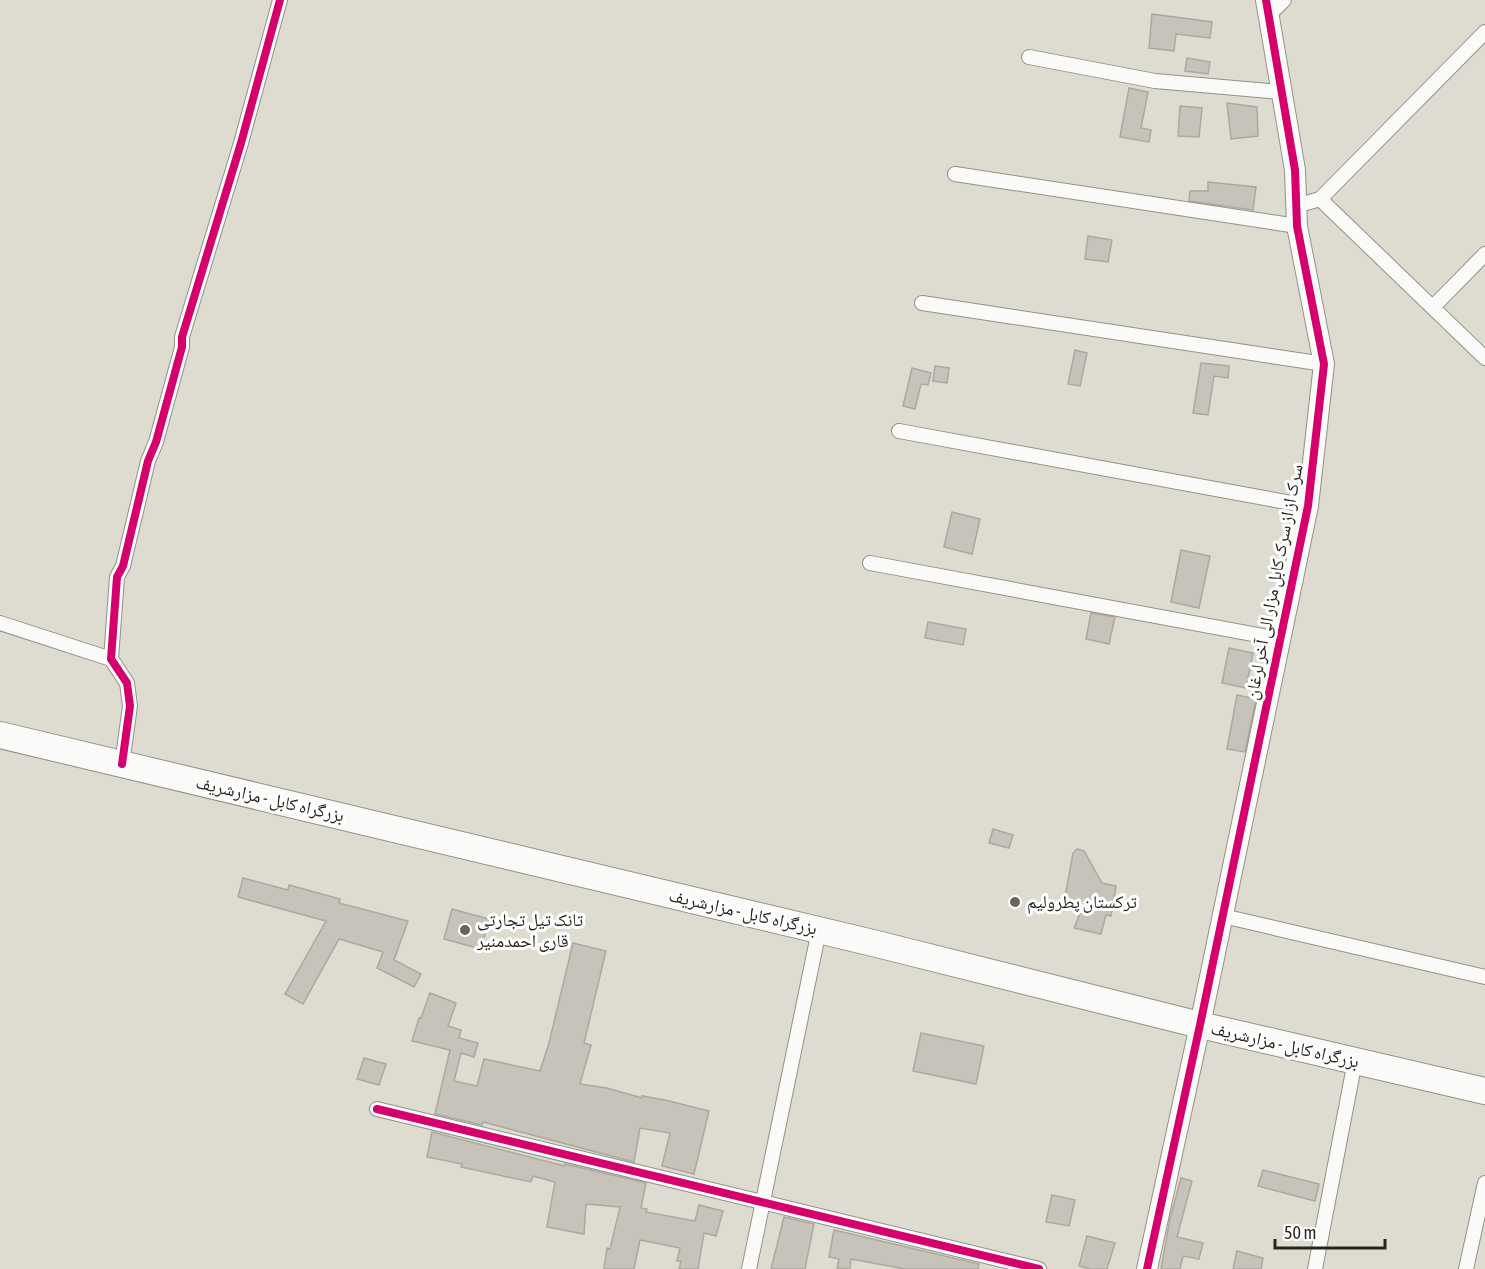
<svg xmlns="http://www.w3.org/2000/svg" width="1485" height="1269" viewBox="0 0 1485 1269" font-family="'Asap Condensed','Noto Naskh Arabic',sans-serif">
  <rect width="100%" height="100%" fill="#dedcd0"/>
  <!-- building -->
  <path fill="#c7c3ba" stroke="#aba89f" stroke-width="1.5" d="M1152 14 1212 22 1210 38 1176 34 1174 51 1149 48Z
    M1187 58 1210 62 1208 74 1185 71Z
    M1129 88 1148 92 1141 128 1151 130 1149 142 1120 137Z
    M1227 103 1257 107 1258 136 1231 139Z
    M1180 106 1202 108 1199 137 1178 136Z
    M1208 182 1256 187 1253 210 1189 201 1190 191H1208Z
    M1088 236 1112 240 1108 262 1085 259Z
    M1075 350 1087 353 1080 386 1068 384Z
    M1201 363 1229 366 1228 378 1214 376 1208 415 1193 413Z
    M935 366 949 368 947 383 933 381Z
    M912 368 931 373 928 385 921 384 915 409 903 406Z
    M952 512 980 519 972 554 944 547Z
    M1181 550 1210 556 1199 608 1171 602Z
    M1091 613 1115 617 1109 644 1086 639Z
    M928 622 966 629 963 645 925 638Z
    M1229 648 1253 653 1246 688 1222 683Z
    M1237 695 1256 699 1245 752 1227 749Z
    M993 829 1013 835 1009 848 989 843Z
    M1077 849 1084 851 1102 883 1116 886 1111 916 1106 915 1101 934 1074 928 1081 911 1063 908 1073 853Z
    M243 878 288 890 289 885 340 899 339 903 408 921 394 960 421 974 414 987 377 968 383 952 339 939 303 1004 285 994 326 921 238 897Z
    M452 909 489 919 481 949 444 939Z
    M573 943 606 951 584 1043 591 1045 580 1084 607 1088 642 1098V1096L665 1100 709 1111 694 1174 662 1166 670 1133 640 1128 634 1162 483 1122 482 1125 435 1114 450 1050 412 1041 419 1018H421L430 993 456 1003 448 1026 461 1030 459 1038 478 1043 474 1057 461 1053 454 1081 477 1086 484 1059 540 1071 549 1043Z
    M921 1033 984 1046 976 1084 913 1071Z
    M364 1058 386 1064 379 1085 357 1079Z
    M432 1132 565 1166V1164L646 1183 641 1208 647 1209 646 1212 695 1221 699 1205 723 1211 716 1236 704 1233 698 1269H679L681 1261H677L680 1248 640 1240 634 1269H604L607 1248 610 1249 620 1207 586 1204 584 1234 547 1227 555 1182 533 1176 531 1182 461 1167 462 1164 427 1157Z
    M1263 1170 1319 1184 1315 1201 1258 1186Z
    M1181 1178 1192 1181 1177 1237 1203 1243 1199 1259 1183 1256 1180 1269H1161L1170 1219Z
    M1052 1195 1075 1200 1069 1226 1046 1222Z
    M784 1217 814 1224 805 1269H771Z
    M834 1230 979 1264 978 1269H905L851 1259 850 1269 837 1268 839 1259 829 1257Z
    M1087 1236 1115 1243 1107 1269H1091L1079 1266Z
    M1237 1251 1263 1258 1261 1269H1233Z"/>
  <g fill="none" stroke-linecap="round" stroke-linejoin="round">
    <!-- street casing -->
    <g stroke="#939188" stroke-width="16">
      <path id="street" d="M1268 16 1284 0
        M1029 57 1155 81 1281 92
        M955 174 1297 226
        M1320 199 1485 32
        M1296 206 1320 199 1485 358
        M922 303 1324 364
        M1433 307 1485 254
        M899 431 1308 506
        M870 563 1280 639
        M0 623 111 659
        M122 764 130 706 127 683 111 659 117 577 123 566 148 461 156 442 182 347V337L241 143 280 0
        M1223 916 1485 977
        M377 1109 1039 1269
        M749 1269 819 930
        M1315 1269 1355 1061
        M1466 1269 1485 1183"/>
    </g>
    <!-- secondary casing -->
    <g stroke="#939188" stroke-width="22">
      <path id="secondary" d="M1147 1269 1200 1025 1308 506 1324 364 1297 226 1295 170 1266 0"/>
    </g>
    <!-- highway casing -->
    <g stroke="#939188" stroke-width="28">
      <path id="highway" d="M0 735 877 944 1200 1025 1485 1091"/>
    </g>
    <!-- street -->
    <use href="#street" stroke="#fafaf8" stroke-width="14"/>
    <!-- secondary -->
    <use href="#secondary" stroke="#fafaf8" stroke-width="20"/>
    <!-- highway -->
    <use href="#highway" stroke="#fafaf8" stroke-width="26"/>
    <!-- cycleway casing -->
    <g stroke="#fff" stroke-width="11">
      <path id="cycleway" d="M122 764 130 706 127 683 111 659 117 577 123 566 148 461 156 442 182 347V337L241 143 280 0
        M377 1109 1039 1269
        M1147 1269 1200 1025 1308 506 1324 364 1297 226 1295 170 1266 0"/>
    </g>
    <!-- cycleway -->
    <use href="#cycleway" stroke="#d6006c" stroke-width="8"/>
  </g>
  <!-- markers -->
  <g fill="#67665c" stroke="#fff" stroke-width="2">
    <circle cx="1015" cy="902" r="6"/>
    <circle cx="465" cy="930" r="6"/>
  </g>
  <g text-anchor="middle" stroke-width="6" stroke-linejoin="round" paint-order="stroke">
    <!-- street labels -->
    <g font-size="18" fill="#27261e" stroke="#fff">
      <text transform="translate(1274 582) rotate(-79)" y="6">سرک از از سرک کابل مزار الی آخر لرغان</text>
      <text transform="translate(270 799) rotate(13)" y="6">بزرگراه کابل - مزارشریف</text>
      <text transform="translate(743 912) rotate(13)" y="6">بزرگراه کابل - مزارشریف</text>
      <text transform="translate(1285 1045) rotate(13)" y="6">بزرگراه کابل - مزارشریف</text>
    </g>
    <!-- poi labels -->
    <g font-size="18" fill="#27261e" stroke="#fff" text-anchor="start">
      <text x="1027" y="908">ترکستان پطرولیم</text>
      <text x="477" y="926">تانک تیل تجارتی<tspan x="477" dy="21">قاری احمدمنیر</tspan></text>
    </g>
  </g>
  <!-- scale -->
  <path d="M1275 1239v9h110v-9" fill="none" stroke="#27261e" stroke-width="3"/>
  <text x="1284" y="1239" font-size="18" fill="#27261e" stroke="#ffffff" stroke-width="4.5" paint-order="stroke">50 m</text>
</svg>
